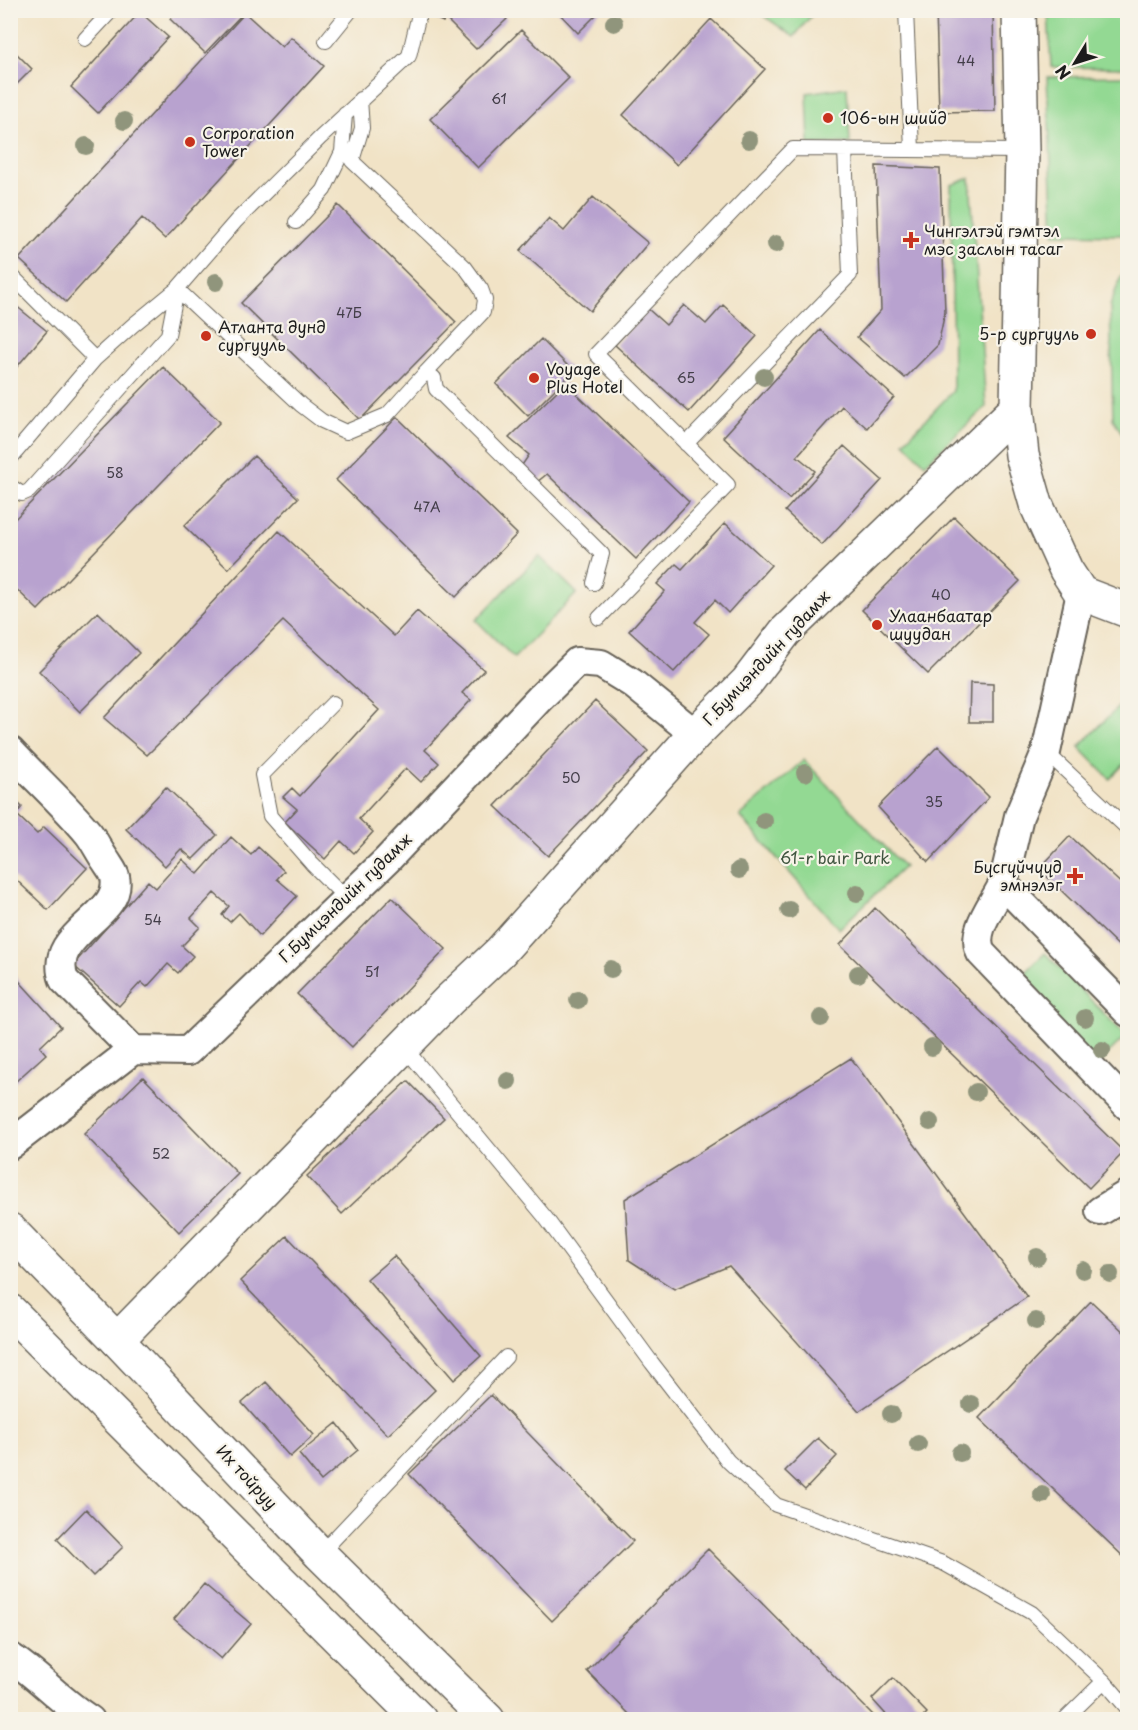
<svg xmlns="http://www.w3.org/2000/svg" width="1138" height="1730" viewBox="0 0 1138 1730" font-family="'Playpen Sans',sans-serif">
  <rect width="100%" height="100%" fill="#f7f3e8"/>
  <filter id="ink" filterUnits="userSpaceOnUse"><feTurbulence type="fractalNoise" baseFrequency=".0167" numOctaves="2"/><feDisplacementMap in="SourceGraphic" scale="12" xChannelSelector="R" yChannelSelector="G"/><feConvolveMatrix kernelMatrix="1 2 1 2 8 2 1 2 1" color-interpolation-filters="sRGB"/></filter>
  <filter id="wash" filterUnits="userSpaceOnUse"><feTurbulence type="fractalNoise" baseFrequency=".008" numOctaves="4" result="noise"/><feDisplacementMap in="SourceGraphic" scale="24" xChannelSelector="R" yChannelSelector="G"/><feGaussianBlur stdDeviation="1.35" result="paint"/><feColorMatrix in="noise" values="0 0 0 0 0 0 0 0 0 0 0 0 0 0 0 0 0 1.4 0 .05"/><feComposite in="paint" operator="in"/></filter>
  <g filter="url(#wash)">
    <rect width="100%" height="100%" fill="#f1e3c6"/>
    <!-- green -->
    <path fill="#93d993" stroke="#587a58" stroke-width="1.5" d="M757 11H815L794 37Z
      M1048 11H1127V68L1051 67Z
      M1127 76V235L1054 234 1047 77Z
      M847 87 850 143 809 144 807 93Z
      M970 178 986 407 925 464 904 442 953 391 951 185Z
      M1127 270V441L1113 419 1110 306 1121 276Z
      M539 556 577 593 514 658 476 620Z
      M1127 698V761L1110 779 1079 747Z
      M804 760 904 867 839 929 740 816Z
      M1045 953 1126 1036 1095 1066 1016 982Z"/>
    <g id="blocks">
      <!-- building -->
      <path fill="#b8a2cf" d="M178 10H246L205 53 170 19Z
        M430 10H449L448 13 450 10H498L507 19 476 49 445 18 443 22 429 15Z
        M556 10H601L578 33Z
        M936 10H993L995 111 939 112Z
        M140 12 168 37 98 113 71 87Z
        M245 13 282 47 291 37 324 66 165 239 142 218 66 302 19 259Z
        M711 19 765 69 677 165 623 115Z
        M521 30 569 78 478 168 430 119Z
        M10 47 32 69 10 91Z
        M876 166 940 169 945 312 938 345 905 378 857 337 881 310Z
        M593 197 648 243 590 311 520 251 549 218 564 231Z
        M338 205 456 322 360 420 241 303Z
        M10 301 47 331 10 375Z
        M684 305 706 324 723 305 757 336 689 412 615 345 648 309 666 325Z
        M820 330 894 397 867 428 842 406 797 456 815 471 789 499 723 437Z
        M541 339 573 371 528 416 496 384Z
        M163 367 220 422 38 610 10 583V524Z
        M565 383 689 502 636 559 547 474 537 482 520 468 529 455 509 438Z
        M397 417 517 534 456 597 336 480Z
        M844 446 882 480 822 545 785 511Z
        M254 456 298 498 228 569 184 526Z
        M954 517 1020 581 928 674 862 610Z
        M725 523 771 565 728 613 715 600 695 622 709 634 674 672 629 631 665 591 657 584 676 564 682 569Z
        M279 531 394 636 417 611 484 670 462 693 471 700 425 750 439 763 421 782 406 768 359 819 373 832 354 853 341 841 325 859 285 822 297 809 283 797 292 788 300 796 379 710 283 621 147 755 104 718Z
        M98 612 139 653 80 712 39 671Z
        M970 683 993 684V722H969Z
        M595 701 648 751 548 856 495 806Z
        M938 746 989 797 928 862 878 807Z
        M166 787 217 835 193 859 181 849 165 866 126 829Z
        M10 795 22 807 16 814 37 834 44 827 87 868 48 910 10 874Z
        M1070 836 1128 890V955L1039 869Z
        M231 837 251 855 258 847 284 871 277 879 297 896 260 936 239 913 230 922 222 915 229 906 214 893 191 918 200 927 182 946 193 956 178 973 168 964 147 987 141 982 119 1006 73 965 148 881 156 888 182 859 198 874Z
        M392 897 446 949 352 1047 297 994Z
        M875 908 1124 1152 1089 1188 840 945Z
        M10 971 61 1027 40 1047 46 1054 15 1082 10 1077Z
        M851 1058 1027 1297 859 1411 729 1266 674 1289 629 1260 625 1199Z
        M143 1077 238 1174 179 1232 84 1134Z
        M408 1081 444 1118 342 1214 307 1176Z
        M287 1236 435 1390 388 1435 240 1281Z
        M394 1256 481 1356 454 1380 367 1279Z
        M1091 1301 1128 1336V1561L979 1418Z
        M266 1382 314 1435 290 1457 242 1403Z
        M491 1395 633 1541 552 1621 409 1474Z
        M337 1423 358 1450 321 1481 299 1454Z
        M818 1438 837 1456 805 1490 785 1471Z
        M86 1509 123 1547 93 1576 57 1539Z
        M708 1549 878 1720H635L587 1671Z
        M204 1584 251 1624 221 1659 174 1619Z
        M893 1678 927 1713 920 1720H891L872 1699Z"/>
    </g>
  </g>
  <g filter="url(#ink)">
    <use href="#blocks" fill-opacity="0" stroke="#676258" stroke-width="1.5"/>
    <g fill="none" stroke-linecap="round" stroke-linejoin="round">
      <!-- service casing -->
      <g stroke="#676258" stroke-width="16">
        <path id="service" d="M906 10 912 150
          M85 39 112 10
          M326 41 351 10
          M360 99 362 128 352 161 465 267 481 289 485 300 483 312 426 372 434 378 436 389 602 554 594 583
          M296 222 324 190 342 152 345 114
          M10 274 95 359
          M686 444 850 275 845 149
          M10 459 95 359 133 325 177 289 236 221 321 137 409 56 420 10
          M10 486 22 494 29 491 168 335 177 289 301 405 322 421 346 432 387 415 426 372
          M599 618 728 485 596 354 793 149 1022 151
          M333 703 262 775 270 816 312 864 347 899
          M1046 752 1128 829
          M404 1047 545 1217 652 1363 728 1461 776 1505 943 1563 1032 1613 1104 1681 1128 1709
          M320 1554 506 1357
          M1064 1720 1104 1681"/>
      </g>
      <!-- minor casing -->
      <g stroke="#676258" stroke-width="32">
        <path id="minor" d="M1081 593 1046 752 1019 816 1003 884 1128 1012
          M10 751C36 779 65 805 89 834 95 842 100 853 106 861 109 866 114 872 115 877 124 917 46 932 64 980L133 1050
          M1003 884C994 904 970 931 981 953L1128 1106
          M10 1145 133 1050 188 1051 387 860 540 698 577 662 601 664 632 683 695 734
          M1100 1211 1128 1194
          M10 1657C39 1676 61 1702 90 1720"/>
      </g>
      <!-- tertiary casing -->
      <g stroke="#676258" stroke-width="36">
        <path id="tertiary" d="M1017 408 1022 455 1036 504 1066 570 1081 593 1128 611
          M117 1340 449 1000 500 952 534 914 695 734 747 682 785 632 1017 408 1022 151 1019 10"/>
      </g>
      <!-- primary casing -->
      <g stroke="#676258" stroke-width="36">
        <path id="primary" d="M10 1230 117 1340 320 1554 488 1720
          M10 1311 420 1720"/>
      </g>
      <!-- service -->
      <use href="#service" stroke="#fff" stroke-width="14"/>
      <!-- minor -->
      <use href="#minor" stroke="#fff" stroke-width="28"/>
      <!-- tertiary -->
      <use href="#tertiary" stroke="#fff" stroke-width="33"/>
      <!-- primary -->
      <use href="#primary" stroke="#fff" stroke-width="33"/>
    </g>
    <!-- trees -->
    <g fill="#90957c">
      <circle cx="614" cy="23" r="9"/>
      <circle cx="124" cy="121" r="9"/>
      <circle cx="749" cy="140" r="9"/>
      <circle cx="86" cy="146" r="9"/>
      <circle cx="776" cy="244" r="9"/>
      <circle cx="216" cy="282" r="9"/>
      <circle cx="764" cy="377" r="9"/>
      <circle cx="805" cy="773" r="9"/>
      <circle cx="764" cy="821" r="9"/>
      <circle cx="739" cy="870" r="9"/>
      <circle cx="857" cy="893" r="9"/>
      <circle cx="789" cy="910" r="9"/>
      <circle cx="611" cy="969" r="9"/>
      <circle cx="858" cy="974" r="9"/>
      <circle cx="578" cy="1000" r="9"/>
      <circle cx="821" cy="1018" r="9"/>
      <circle cx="1085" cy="1018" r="9"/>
      <circle cx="932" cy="1047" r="9"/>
      <circle cx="1102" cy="1050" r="9"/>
      <circle cx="508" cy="1081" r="9"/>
      <circle cx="976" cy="1092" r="9"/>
      <circle cx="930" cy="1122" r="9"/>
      <circle cx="1037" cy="1257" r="9"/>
      <circle cx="1083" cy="1270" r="9"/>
      <circle cx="1110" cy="1274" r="9"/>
      <circle cx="1036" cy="1321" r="9"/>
      <circle cx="971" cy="1404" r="9"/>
      <circle cx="891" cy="1414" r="9"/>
      <circle cx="918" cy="1444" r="9"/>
      <circle cx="960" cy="1453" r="9"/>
      <circle cx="1042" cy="1495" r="9"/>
    </g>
  </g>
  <!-- markers -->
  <g fill="#c8321e" stroke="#f7f3e8" stroke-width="2">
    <circle cx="828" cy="118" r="6"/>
    <circle cx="190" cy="142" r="6"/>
    <path d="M908 231h6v6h6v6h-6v6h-6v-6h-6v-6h6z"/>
    <circle cx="1091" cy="334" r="6"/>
    <circle cx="206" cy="336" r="6"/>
    <circle cx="534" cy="378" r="6"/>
    <circle cx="877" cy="625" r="6"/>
    <path d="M1072 867h6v6h6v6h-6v6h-6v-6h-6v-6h6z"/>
  </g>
  <g text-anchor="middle" stroke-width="4.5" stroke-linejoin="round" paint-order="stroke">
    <!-- number labels -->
    <g font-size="14" fill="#433e49">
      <text x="966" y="66">44</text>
      <text x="499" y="104">61</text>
      <text x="349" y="318">47Б</text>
      <text x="686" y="383">65</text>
      <text x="115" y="478">58</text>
      <text x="427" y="512">47A</text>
      <text x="941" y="600">40</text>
      <text x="571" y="783">50</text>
      <text x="934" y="807">35</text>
      <text x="153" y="925">54</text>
      <text x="372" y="977">51</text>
      <text x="161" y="1159">52</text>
    </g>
    <!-- poi labels -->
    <g font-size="16" fill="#1c1c1c" stroke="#f7f3e8" text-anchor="start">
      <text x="840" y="124">106-ын шийд</text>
      <text x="202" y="139">Corporation<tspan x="202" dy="18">Tower</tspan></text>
      <text x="924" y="237">Чингэлтэй гэмтэл<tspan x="924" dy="18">мэс заслын тасаг</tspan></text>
      <text x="218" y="333">Атланта дунд<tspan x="218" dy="18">сургууль</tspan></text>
      <text x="1079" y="340" text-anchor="end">5-р сургууль</text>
      <text x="546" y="375">Voyage<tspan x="546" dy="18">Plus Hotel</tspan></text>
      <text x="889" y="622">Улаанбаатар<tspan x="889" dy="18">шуудан</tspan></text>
      <text x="1062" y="873" text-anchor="end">Бүсгүйчүүд<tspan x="1062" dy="18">эмнэлэг</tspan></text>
    </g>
    <!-- street labels -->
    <g font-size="16" fill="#1c1c1c" stroke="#f7f3e8">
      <text transform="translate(766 658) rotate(-47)" y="6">Г.Бумцэндийн гудамж</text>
      <text transform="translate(345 898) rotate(-44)" y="6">Г.Бумцэндийн гудамж</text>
      <text transform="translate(247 1477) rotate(47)" y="6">Их тойруу</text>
    </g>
    <!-- park labels -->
    <g font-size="16" fill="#405540" stroke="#f7f3e8">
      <text x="835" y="864">61-r bair Park</text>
    </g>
  </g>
  <!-- margin -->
  <rect width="1138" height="1730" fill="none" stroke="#f7f3e8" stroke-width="36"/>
  <!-- north arrow -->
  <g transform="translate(1075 63) rotate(232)" stroke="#f7f3e8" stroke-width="4.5" paint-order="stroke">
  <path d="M0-4.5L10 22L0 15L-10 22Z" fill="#1c1c1c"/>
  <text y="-9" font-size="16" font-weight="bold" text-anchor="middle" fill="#1c1c1c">N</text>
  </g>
</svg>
